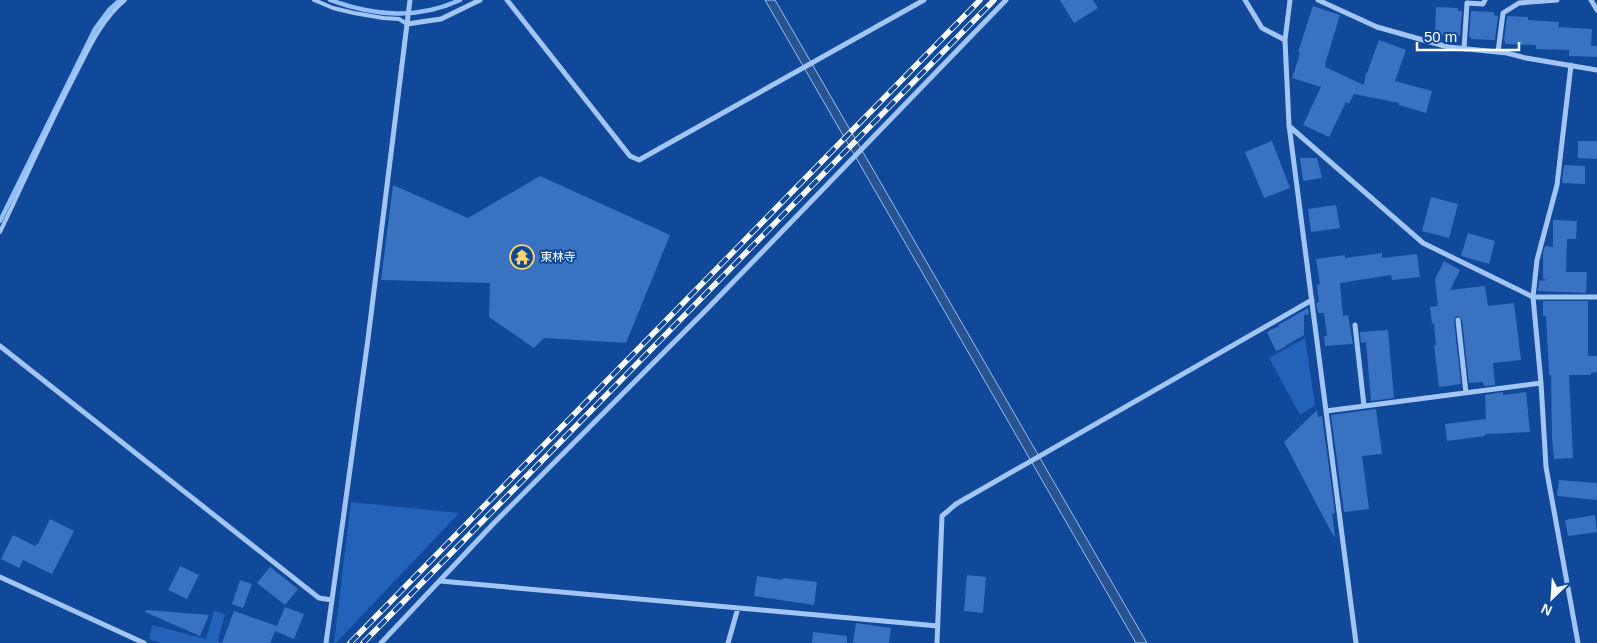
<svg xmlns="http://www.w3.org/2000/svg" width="1597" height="643" viewBox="0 0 1597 643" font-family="Helvetica,'Noto Sans JP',sans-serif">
  <rect width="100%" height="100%" fill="#104999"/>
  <!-- green -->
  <path fill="#2262b8" d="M1305 338 1315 405 1300 415 1269 358Z
    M351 502 459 513 336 643H334Z
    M214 611 225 614 218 640 220 643H161L149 639 152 625 206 639Z"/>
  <!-- water -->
  <path fill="#2a5490" stroke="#93c0f8" d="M765 0H775L1147 643H1136Z"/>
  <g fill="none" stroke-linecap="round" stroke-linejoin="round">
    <!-- stream -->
    <path stroke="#93c0f8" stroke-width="4.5" d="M330 0C374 16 417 20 460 0
      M0 221 95 29 109 10 120 0"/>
  </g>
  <!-- building -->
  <path fill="#3872c1" d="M1060 0H1093L1098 8 1074 23Z
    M1313 6 1340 15 1325 64 1326 65 1325 67 1364 85 1366 73H1367L1379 40 1406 50 1395 81 1432 91 1426 113 1399 105V103L1354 94 1349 104 1346 102 1329 137 1303 125 1321 87 1292 78 1300 53 1298 52Z
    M1436 7 1458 8V11H1462L1460 36 1435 35Z
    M1471 11 1494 12V15L1498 16 1495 40 1471 39V37H1469Z
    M1507 16 1528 17V20L1559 22 1558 27 1592 29 1591 46H1597V57L1569 56V50L1536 49V45L1505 44V41H1504Z
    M1272 141 1290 188 1264 198 1245 152Z
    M1578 141H1597V159L1578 158Z
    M1300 158H1317L1322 178 1303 181Z
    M1564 165 1585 166V184L1562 183Z
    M540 176 670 235 626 343 544 338 534 348 489 317 490 283 381 280 393 185 468 218Z
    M1431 197 1458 204 1449 238 1422 231Z
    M1336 205 1340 228 1311 232 1308 209Z
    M1553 220 1577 221 1576 239H1567L1566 272H1587L1586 293 1538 291 1539 281 1547 280 1543 279V253L1545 246 1553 247Z
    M1468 233 1495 241 1489 264 1461 256Z
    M1382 253V258L1417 254 1420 277 1392 280 1391 275 1340 283 1343 316 1348 315 1353 344 1325 346 1324 336H1327L1324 313H1318L1316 303 1319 302 1317 285 1320 284 1316 259 1345 255V258Z
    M1444 261 1460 270 1450 290 1485 286 1488 306 1514 303 1521 360 1493 363 1495 385 1484 386 1483 382 1469 383 1462 320 1458 316 1455 317 1454 320 1461 384 1439 387 1434 345H1436L1434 323 1432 324 1430 307 1438 306 1435 279Z
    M1543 301H1588V356H1597V372L1591 373V375H1569L1573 458 1554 459 1552 438 1551 375H1549L1548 354 1546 316H1543Z
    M1308 308 1309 314 1304 315V335L1285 346V347L1276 351 1267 332 1279 326 1278 325Z
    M1388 330 1394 398 1371 401 1366 342 1361 343 1360 332Z
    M1503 392V395L1526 392 1530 432 1485 434V436L1447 441 1445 424 1486 419 1485 395Z
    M1376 409 1382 454 1362 456 1369 509 1344 512 1331 415Z
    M1317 410 1318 417 1322 416 1335 513 1332 514 1335 536 1334 537 1284 442Z
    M1559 480 1597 483V500L1557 496Z
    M1595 515 1597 532 1568 536 1565 520Z
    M50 519 74 531 52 574 23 560 19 568 1 559 13 535 35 546 37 544H38Z
    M180 566 199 575 187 599 168 590Z
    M270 567 298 589 285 605 257 583Z
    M967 575 986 577 983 613 964 611Z
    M757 576 782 580 783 578 817 582 814 605 754 596Z
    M240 580 252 584 243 608 232 604Z
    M285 607 304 614 294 639 275 631Z
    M146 610 209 615 200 636 145 612Z
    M234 611 277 626 270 643H222Z
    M856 623 891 628 889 643H853Z
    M813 632 847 636V643H812Z"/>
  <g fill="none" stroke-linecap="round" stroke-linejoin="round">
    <!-- lane -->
    <path stroke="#a2c5f4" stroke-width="4" d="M314 0 333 8 354 13 383 18 399 19 407 24
      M0 232C24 182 46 132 71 83 87 53 99 22 125 0"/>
    <!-- street -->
    <path stroke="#a2c5f4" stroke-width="5" d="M507 0 630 156 639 160 924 0
      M1245 0 1262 28 1285 40
      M1290 0 1285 40 1289 125 1356 643
      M1318 0 1377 27 1448 47 1507 53 1526 58 1597 70
      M1591 0 1597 10
      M407 24 441 19 480 0
      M1464 49 1467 3 1483 4 1485 0
      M1498 52 1503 13 1519 3 1557 0
      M1571 65 1557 185 1537 260 1533 297 1541 383 1546 467 1578 643
      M1289 126 1423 243 1533 297H1597
      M1458 320 1466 393
      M1355 325 1364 406
      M0 346 319 598 332 600
      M1326 411 1541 383
      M0 577 144 643
      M440 581 938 626
      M326 643 368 339 410 0
      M381 643 494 523 707 309 1006 0
      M728 643 738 608
      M937 643 942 516 956 504 1312 300"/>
    <!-- rail casing -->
    <g stroke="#fff" stroke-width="5.5">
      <path id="rail" d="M350 643 980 0
        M363 643 994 0"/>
    </g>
    <!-- rail -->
    <use href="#rail" stroke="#104999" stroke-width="4" stroke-dasharray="11" stroke-linecap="butt"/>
  </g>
  <!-- icons -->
  <defs>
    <g id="temple-ring" transform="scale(1.25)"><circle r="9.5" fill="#104999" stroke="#ffd665" stroke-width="1.5"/><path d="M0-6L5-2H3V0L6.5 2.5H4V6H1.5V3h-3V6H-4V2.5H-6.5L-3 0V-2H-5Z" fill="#ffd665"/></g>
  </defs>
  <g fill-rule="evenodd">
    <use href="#temple-ring" x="522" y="257"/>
  </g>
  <g text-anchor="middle" stroke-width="4" stroke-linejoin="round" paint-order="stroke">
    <!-- poi labels -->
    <g font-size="12" fill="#fff" stroke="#104999" text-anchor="start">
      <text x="540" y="261">東林寺</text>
    </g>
  </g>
  <!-- north arrow -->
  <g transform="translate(1552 598) rotate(205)" stroke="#104999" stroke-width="4" paint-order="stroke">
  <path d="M0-4L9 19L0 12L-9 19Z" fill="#ffffff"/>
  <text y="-8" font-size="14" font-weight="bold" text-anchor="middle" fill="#ffffff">N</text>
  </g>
  <!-- scale -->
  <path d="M1417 42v8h102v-8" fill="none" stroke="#ffffff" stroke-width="2.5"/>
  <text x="1424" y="42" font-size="15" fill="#ffffff" stroke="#104999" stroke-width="4" paint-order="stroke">50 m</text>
</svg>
